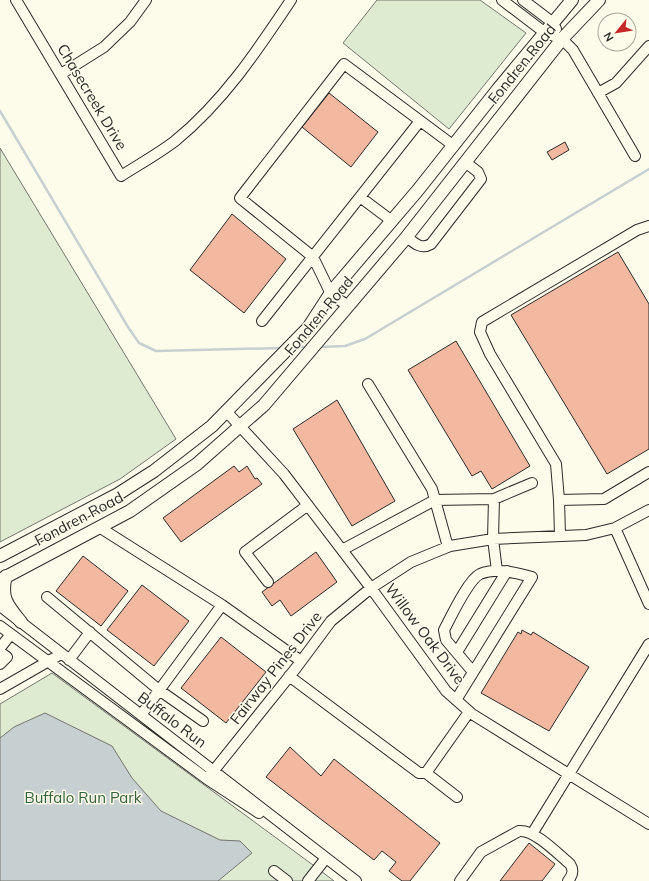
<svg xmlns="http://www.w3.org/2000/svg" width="649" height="881" viewBox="0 0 649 881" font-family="Mulish,sans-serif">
  <rect width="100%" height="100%" fill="#fdfbea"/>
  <!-- green -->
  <path fill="#deebd1" stroke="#74746e" d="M377 0H480L526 33 449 129 343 43Z
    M0 148 176 439 120 479 0 542Z
    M52 673 313 865 334 881H0V704Z"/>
  <!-- water -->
  <path fill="#c7d0d0" stroke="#74746e" d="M45 713 112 746 132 778 161 811 220 840 240 841 252 853 218 881H0V738L14 727Z"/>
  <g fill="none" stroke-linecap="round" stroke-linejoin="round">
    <!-- stream -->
    <path stroke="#c7d0d0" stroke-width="2.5" d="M0 111 128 327 139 343 156 351 282 348
      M295 347H308
      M319 347 345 346 365 339 649 169"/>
  </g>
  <!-- building -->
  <path fill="#f2b8a0" stroke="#2b2b2b" d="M329 93 378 132 351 167 302 127Z
    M565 142 569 150 552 160 547 152Z
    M232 214 286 259 244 313 190 270Z
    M618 252 649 304V449L607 474 511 315Z
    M456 341 530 466 492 489 481 471 472 476 408 370Z
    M337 400 395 501 352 526 293 429Z
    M234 466 239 472 247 466 255 479 257 478 262 484 181 542 163 518Z
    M316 552 337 582 291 616 280 600 272 606 262 592Z
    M83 556 128 591 101 626 56 591Z
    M142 585 189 621 154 666 107 630Z
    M522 630 531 635 533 632 589 667 549 731 481 693 518 632 521 634Z
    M221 637 266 672 226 723 181 688Z
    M290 747 321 776 334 759 440 843 410 881H402L389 871 396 862 382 851 374 860 266 777Z
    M529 843 555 864 542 881H500Z"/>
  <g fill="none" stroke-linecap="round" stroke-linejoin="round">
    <!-- minor casing -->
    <g stroke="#2b2b2b" stroke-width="12">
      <path id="minor" d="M16 0 121 176C138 165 158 154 175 141 223 102 257 51 291 0
        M502 0 544 32 562 39 573 50 635 156
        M523 0 552 22 556 29
        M61 74 104 47 130 22 146 0
        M598 93 616 83 649 46
        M360 197 392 221
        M407 237C414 243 421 250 431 244L481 179 478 172 465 162
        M348 306 331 294 313 257 240 198 344 64 454 146
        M262 321 420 121
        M368 384 432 489 448 547
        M226 411 284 474 371 588 446 691 472 714 649 824
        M494 499 493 539 497 571
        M559 500 556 464 490 354 480 332 482 322 637 230 649 226
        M99 527 222 605
        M615 528 649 604
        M560 535 559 500 604 499 649 472
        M342 550 435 500 494 499 532 483
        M268 582 245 552 308 505
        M47 597 159 690 203 721
        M0 606 356 881
        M0 626 207 779 259 813
        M0 648 11 634
        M0 652 7 657 0 664
        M457 652 507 571
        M69 660 90 632
        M289 676 419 773H426L457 797
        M0 689 61 654
        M456 700 532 577C516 573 497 567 480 574 468 580 451 617 444 630L446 640 473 672
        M141 715 222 605 301 661
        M426 773 469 712
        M207 779 296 668 331 621 371 588 411 562 450 546 493 539 586 535 615 528 649 510
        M532 834 649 644
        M274 871 287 881
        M308 881 326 858
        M460 881 481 852 519 831C534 829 558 854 570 864 574 870 573 875 568 881"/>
    </g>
    <!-- major casing -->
    <g stroke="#2b2b2b" stroke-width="14">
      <path id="major" d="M0 556 118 494 154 471 212 426 308 328 332 291 418 190 498 89 572 0
        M6 576C0 598 8 606 21 622
        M0 580 130 511 197 464 264 405 405 239 562 39 599 0"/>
    </g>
    <!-- minor -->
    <use href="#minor" stroke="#fdfbea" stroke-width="10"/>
    <!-- major -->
    <use href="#major" stroke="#fdfbea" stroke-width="12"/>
  </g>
  <g text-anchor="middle" stroke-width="3" stroke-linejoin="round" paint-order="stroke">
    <!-- street labels -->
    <g font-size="15" fill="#2b2b2b" stroke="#fdfbea">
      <text transform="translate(522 64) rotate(-51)" y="5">Fondren Road</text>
      <text transform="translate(92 97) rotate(59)" y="5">Chasecreek Drive</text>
      <text transform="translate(319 316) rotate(-50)" y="5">Fondren Road</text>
      <text transform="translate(79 519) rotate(-28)" y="5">Fondren Road</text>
      <text transform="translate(425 634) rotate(53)" y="5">Willow Oak Drive</text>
      <text transform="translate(276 668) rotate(-52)" y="5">Fairway Pines Drive</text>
      <text transform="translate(172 720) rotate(37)" y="5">Buffalo Run</text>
    </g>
    <!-- park labels -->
    <g font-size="15" fill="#34623c" stroke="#fdfbea">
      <text x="83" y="803">Buffalo Run Park</text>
    </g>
  </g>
  <!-- north arrow -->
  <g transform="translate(617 32) rotate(240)"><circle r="19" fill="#fdfbea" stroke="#a9a89e"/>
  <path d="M0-3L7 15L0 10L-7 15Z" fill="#c62828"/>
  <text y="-6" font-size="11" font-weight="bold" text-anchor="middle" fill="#2b2b2b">N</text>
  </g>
</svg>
